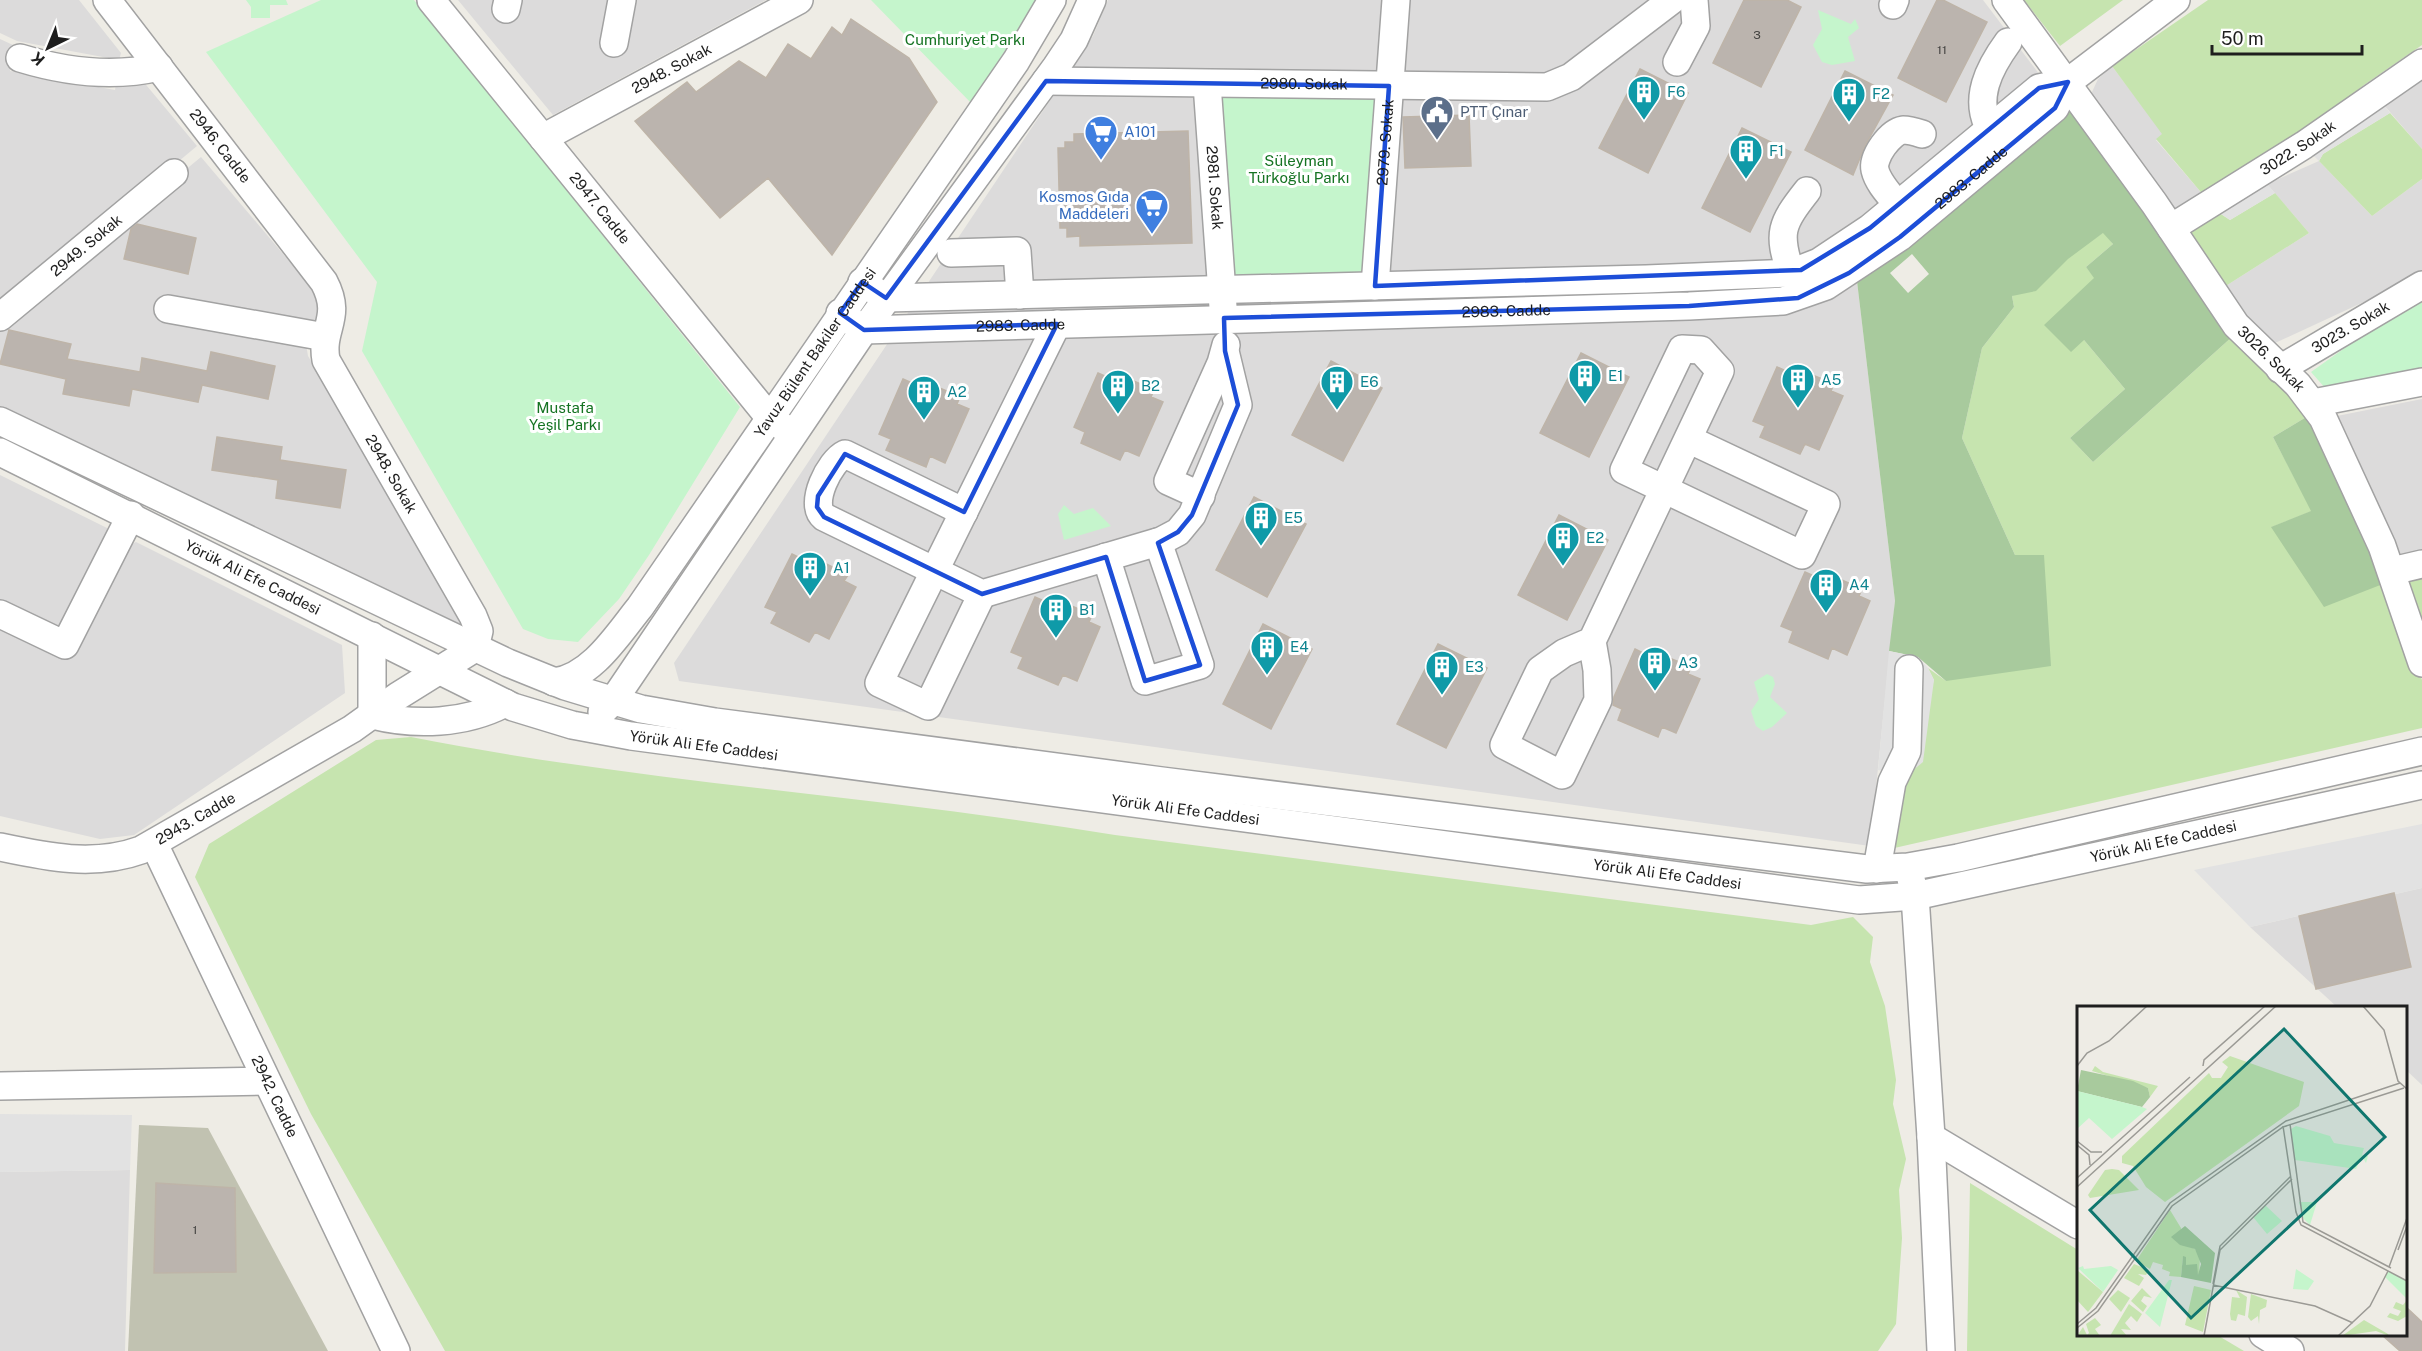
<svg xmlns="http://www.w3.org/2000/svg" width="2422" height="1351" viewBox="0 0 2422 1351" font-family="'Public Sans',sans-serif">
  <rect width="100%" height="100%" fill="#eeece5"/>
  <!-- residential -->
  <path fill="#dcdbdb" d="M0 0H79L121 53 119 60 17 41 0 33Z
    M458 0H766L553 115Z
    M1108 0H1983L2068 112 1857 281 1895 601 1870 846 679 681 674 663 1093 36Z
    M0 39 13 45 10 71 115 90 117 79 142 80 197 146 47 271 0 307Z
    M2112 66 2163 134 2156 140 2205 197 2174 211 2096 107 2092 92 2098 79Z
    M2422 76V149L2383 104Z
    M201 157 317 294 322 311 306 344 308 356 455 597 465 624 461 629 0 406V323Z
    M2319 161 2372 216 2422 179V275L2275 343 2266 340 2221 289 2309 233 2267 184Z
    M2422 399V555L2398 560 2337 416Z
    M0 475 107 528 109 539 126 547 136 542 342 645 345 693 134 835 100 839 0 816Z
    M2422 888V1085L2406 1070V1008L2337 1007 2250 927Z
    M130 1170 125 1351H0V1172Z"/>
  <!-- construction -->
  <path fill="#c1c2b1" d="M139 1125 208 1128 328 1351H128Z"/>
  <!-- grass -->
  <path fill="#c6e4af" d="M2024 0H2123L2060 46Z
    M2208 0H2422V45L2364 85 2277 153 2205 197 2156 139 2162 134 2112 66Z
    M2390 113 2422 149V179L2372 216 2319 161 2323 154Z
    M2275 193 2309 233 2221 289 2184 231 2218 212 2230 220Z
    M2104 232 2113 244 2086 267 2095 278 2084 340 2125 389 2070 438 2093 462 2233 336 2291 395 2308 416 2273 437 2312 511 2272 527 2388 582 2422 680V728L1890 849 1906 776 1934 680 1928 668 1946 681 2015 555 1962 438 1982 348 2014 307 2012 296Z
    M2422 571V643L2407 574Z
    M411 737C643 783 881 796 1115 835L1811 925 1853 917 1873 937 1870 962 1885 1006 1896 1080 1893 1104 1906 1159 1899 1190 1902 1238 1896 1324 1878 1351H445L311 1114 195 877 209 844 376 740Z
    M1970 1183 2078 1250V1334L2217 1335 2244 1351H1967Z"/>
  <!-- forest -->
  <path fill="#a8ca9d" fill-rule="evenodd" d="M2068 112H2072L2233 336 2093 462 2070 438 2125 389 2084 340 2071 352 2044 325 2094 278 2086 267 2113 244 2103 233 2068 259 2036 291 2012 296 2014 307 1982 348 1962 438 2015 555H2044L2051 666 1946 681 1918 657 1889 651 1895 601 1857 281ZM1912 254 1929 274 1908 293 1890 273Z
    M2308 416 2388 582 2324 607 2271 527 2311 511 2273 437Z"/>
  <!-- park -->
  <path fill="#c5f5cc" d="M246 0H286L288 5H270V18H251V7Z
    M321 0H414L740 407 649 555 619 599 578 642 548 639 523 629 362 351 377 282 206 52Z
    M871 0H1036L972 104Z
    M1818 10 1851 24 1855 19 1859 28 1848 37 1855 61 1832 65 1822 62 1813 45 1822 29Z
    M1207 84 1389 86 1375 286 1223 289Z
    M2422 293V372L2326 389 2311 372Z
    M1064 505 1074 514 1093 508 1111 526 1064 540 1058 514Z
    M1767 674 1773 677 1775 684 1770 697 1787 713 1772 727 1763 731 1756 726 1751 711 1759 699 1754 682Z"/>
  <!-- parking -->
  <path fill="#e2e2e2" d="M2383 104 2390 113 2323 154 2319 161 2312 154Z
    M2267 184 2275 193 2230 220 2218 212Z
    M1889 651 1918 657 1928 668 1934 680 1923 762 1906 776 1878 770Z
    M2422 824V888L2250 927 2194 870Z
    M0 1114 132 1115 130 1170 0 1172Z"/>
  <!-- building -->
  <path fill="#bbb4ae" stroke="#beb4a8" stroke-width="1.5" d="M1744 0H1787L1801 7 1761 87 1713 63Z
    M1937 0H1943L1987 22 1946 102 1898 78Z
    M851 19 909 58 937 102 832 255 768 178 720 218 635 121 687 82 696 92 739 61 766 78 788 44 811 59 832 27 842 35Z
    M1640 69 1688 93 1648 173 1599 148Z
    M1845 71 1893 95 1865 146 1853 175 1805 150Z
    M1469 115 1471 166 1405 168 1403 117Z
    M1742 128 1791 152 1750 232 1702 208Z
    M1188 131 1192 243 1080 246V236L1067 237V228H1060L1058 148H1065V142H1074V134Z
    M137 224 196 238 188 274 124 259 131 229Z
    M9 330 71 344 67 359 140 372 142 358 207 371 211 352 275 366 268 399 202 385 198 402 132 389 129 406 63 394 66 379 0 364Z
    M1581 353 1629 377 1589 457 1540 433Z
    M1331 361 1382 388 1343 461 1292 435Z
    M1777 367 1795 375 1798 369 1834 384 1831 391 1843 396 1819 450 1805 444 1800 454 1760 437 1765 426 1753 421Z
    M1098 373 1116 381 1118 374 1154 390 1151 397 1163 402 1139 456 1125 450 1120 460 1081 443 1085 432 1074 427Z
    M903 379 921 387 924 381 960 397 957 404 969 409 945 463 930 456 926 467 886 450 891 439 879 434Z
    M217 437 282 447 280 460 346 470 340 508 276 498 278 480 212 470Z
    M1254 497 1306 524 1267 597 1216 570Z
    M1559 515 1608 540 1567 620 1518 595Z
    M792 554 810 563 813 557 848 575 844 581 856 587 829 639 815 632 809 642 771 623 777 612 765 607Z
    M1805 572 1823 580 1826 573 1862 589 1859 596 1870 601 1847 655 1832 648 1828 659 1789 642 1793 631 1781 626Z
    M1035 597 1053 605 1056 599 1092 615 1089 622 1100 627 1077 681 1063 675 1058 685 1018 668 1023 657 1011 652Z
    M1263 624 1312 649 1271 729 1223 704Z
    M1438 644 1487 668 1446 748 1397 724Z
    M1635 649 1653 658 1655 652 1691 667 1688 674 1700 679 1676 733 1662 727 1658 737 1618 720 1622 709 1613 705 1614 697Z
    M2394 893 2411 967 2316 989 2299 916Z
    M156 1183 235 1188 236 1272 154 1273Z
    M2406 1307 2422 1322V1351H2400L2382 1335H2406Z"/>
  <g fill="none" stroke-linecap="round" stroke-linejoin="round">
    <!-- minor casing -->
    <g stroke="#a2a2a2" stroke-width="30">
      <g id="minor">
        <path id="s1" d="M431 0 769 417 783 427"/>
        <path id="s2" d="M2006 0 2154 203 2236 325 2298 385 2323 418 2382 546 2422 663"/>
        <path d="M1893 5 1895 0"/>
        <path d="M506 9 508 0"/>
        <path d="M614 43 622 0"/>
        <path d="M20 58C66 72 112 78 159 67"/>
        <path d="M1677 62 1696 26 1694 0"/>
        <path id="s3" d="M1046 81 1547 87 1571 77 1672 0"/>
        <path id="s4" d="M1207 84 1223 307"/>
        <path d="M1990 129C1973 99 1989 68 2008 42"/>
        <path id="s5" d="M543 138 799 0"/>
        <path d="M1898 205C1890 195 1878 183 1875 170 1872 157 1890 132 1903 130 1909 130 1916 132 1922 134"/>
        <path id="s6" d="M2171 228 2304 145 2422 63"/>
        <path d="M951 253 1017 251 1020 295"/>
        <path d="M1791 273C1777 233 1781 224 1807 191"/>
        <path d="M862 282 886 298 1646 279 1791 273 1819 262 1870 228 2039 88 2068 82 2176 0"/>
        <path id="s7" d="M1375 286 1396 0"/>
        <path d="M168 309 325 337"/>
        <path id="s8" d="M840 313 864 330 1689 306 1783 301 1826 286 1900 237 2055 108 2068 82"/>
        <path id="s9" d="M0 317 174 173"/>
        <path id="s10" d="M2280 369 2422 285"/>
        <path d="M2313 403 2422 382"/>
        <path d="M0 421 508 663 565 686 641 709 715 722 1162 781 1867 869 1908 867 1958 858 2422 751"/>
        <path id="s11" d="M0 452 513 707 572 725 631 736 1859 900 1915 896 2422 785"/>
        <path d="M1201 496 1168 481 1221 363 1226 345"/>
        <path d="M964 512 845 454C830 461 808 504 824 517L982 594 1161 541 1178 532 1192 515 1238 405 1225 351"/>
        <path d="M1106 557 1145 681 1200 665 1158 542"/>
        <path d="M2392 571 2422 564"/>
        <path d="M982 594 928 706 879 683 1057 324"/>
        <path d="M0 614 65 645 131 515"/>
        <path d="M372 636V715C415 726 466 724 505 703"/>
        <path d="M1592 641 1564 653 1540 670 1504 745 1562 775 1598 700 1597 670 1592 641 1720 371 1701 350 1682 349 1624 470 1802 555 1826 504 1688 439"/>
        <path id="s12" d="M554 682C592 677 618 634 640 607L1016 61 1052 0"/>
        <path d="M602 712 613 701 864 330 1056 67 1074 40 1092 0"/>
        <path id="s13" d="M154 844 396 1351"/>
        <path id="s14" d="M0 847C47 857 94 867 141 850L352 729 398 696 475 648 479 631 473 616 326 360C320 328 343 318 324 282L107 0"/>
        <path d="M1877 869 1892 782 1907 751 1909 669"/>
        <path d="M1911 879 1915 896 1931 1137 1941 1351"/>
        <path d="M0 1086 266 1081"/>
        <path d="M1931 1137 2078 1225"/>
        <path d="M2263 1334 2290 1351"/>
      </g>
    </g>
    <!-- minor -->
    <use href="#minor" stroke="#fff" stroke-width="27"/>
  </g>
  <!-- marked area -->
  <path fill="none" stroke="#1d4ed8" stroke-width="4.5" stroke-linejoin="round" d="M1046 81 1389 86 1375 286 1801 270 1870 228 2039 88 2068 82 2055 108 1900 237 1849 273 1798 298 1689 306 1224 318 1225 351 1238 405 1192 515 1178 532 1158 543 1200 665 1145 681 1106 557 982 594 824 517 817 507 818 496 845 454 964 512 1057 324 864 330 840 313 862 282 886 298Z"/>
  <!-- icons -->
  <defs>
    <g id="building-pin" transform="scale(1.725)"><path d="M0 17L-7.5 6A9.5 9.5 0 1 1 7.5 6Z" fill="#0f9aa8" stroke="#fff"/><path d="M-4-6H4V6H1V3H-1V6H-4ZM-2.5-4.3h1.7v1.8h-1.7ZM.8-4.3h1.7v1.8H.8ZM-2.5-1h1.7V.8h-1.7ZM.8-1h1.7V.8H.8Z" fill="#fff"/></g>
    <g id="civic-pin" transform="scale(1.725)"><path d="M0 17L-7.5 6A9.5 9.5 0 1 1 7.5 6Z" fill="#5c6f8a" stroke="#fff"/><path d="M-.6-6.5H3V-4.5H.6V-3L4-1V1h2V6H-6V1h2V-1L-.6-3ZM-1.2 2.5V6h2.4V2.5Z" fill="#fff"/></g>
    <g id="supermarket-pin" transform="scale(1.725)"><path d="M0 17L-7.5 6A9.5 9.5 0 1 1 7.5 6Z" fill="#3f7fe0" stroke="#fff"/><path d="M-6-5.5h2.5l.6 2H6L4.5 2H-2.5L-4.4-4H-6ZM-1.5 3.2a1.3 1.3 0 1 0 .1 0ZM3 3.2a1.3 1.3 0 1 0 .1 0Z" fill="#fff"/></g>
  </defs>
  <g fill-rule="evenodd">
    <use href="#building-pin" x="1644" y="92"/>
    <use href="#building-pin" x="1849" y="94"/>
    <use href="#civic-pin" x="1437" y="112"/>
    <use href="#supermarket-pin" x="1101" y="132"/>
    <use href="#building-pin" x="1746" y="151"/>
    <use href="#supermarket-pin" x="1152" y="206"/>
    <use href="#building-pin" x="1585" y="376"/>
    <use href="#building-pin" x="1798" y="380"/>
    <use href="#building-pin" x="1337" y="382"/>
    <use href="#building-pin" x="1118" y="386"/>
    <use href="#building-pin" x="924" y="392"/>
    <use href="#building-pin" x="1261" y="518"/>
    <use href="#building-pin" x="1563" y="538"/>
    <use href="#building-pin" x="810" y="568"/>
    <use href="#building-pin" x="1826" y="585"/>
    <use href="#building-pin" x="1056" y="610"/>
    <use href="#building-pin" x="1267" y="647"/>
    <use href="#building-pin" x="1655" y="663"/>
    <use href="#building-pin" x="1442" y="667"/>
  </g>
  <g text-anchor="middle" stroke-width="6" stroke-linejoin="round" paint-order="stroke">
    <!-- number labels -->
    <g font-size="12" fill="#454442">
      <text x="1757" y="39">3</text>
      <text x="1942" y="54">11</text>
      <text x="195" y="1234">1</text>
    </g>
    <!-- park labels -->
    <g font-size="15" fill="#157322" stroke="#fff">
      <text x="965" y="45">Cumhuriyet Parkı</text>
      <text x="1299" y="166">Süleyman<tspan x="1299" dy="17">Türkoğlu Parkı</tspan></text>
      <text x="565" y="413">Mustafa<tspan x="565" dy="17">Yeşil Parkı</tspan></text>
    </g>
    <!-- street labels -->
    <g font-size="15" fill="#1e1e1e" stroke="#fff">
      <text dy="5" stroke="none"><textPath href="#s5" startOffset="146">2948. Sokak</textPath></text>
      <text dy="5" stroke="none"><textPath href="#s3" startOffset="258">2980. Sokak</textPath></text>
      <text dy="5" stroke="none"><textPath href="#s7" startOffset="144">2979. Sokak</textPath></text>
      <text transform="translate(220 146) rotate(52)" y="5">2946. Cadde</text>
      <text dy="5" stroke="none"><textPath href="#s6" startOffset="150">3022. Sokak</textPath></text>
      <text dy="5" stroke="none"><textPath href="#s8" startOffset="1176">2983. Cadde</textPath></text>
      <text dy="5" stroke="none"><textPath href="#s4" startOffset="104">2981. Sokak</textPath></text>
      <text dy="5" stroke="none"><textPath href="#s1" startOffset="268">2947. Cadde</textPath></text>
      <text dy="5" stroke="none"><textPath href="#s9" startOffset="112">2949. Sokak</textPath></text>
      <text dy="5" stroke="none"><textPath href="#s8" startOffset="672">2983. Cadde</textPath></text>
      <text dy="5" stroke="none"><textPath href="#s8" startOffset="186">2983. Cadde</textPath></text>
      <text dy="5" stroke="none"><textPath href="#s10" startOffset="82">3023. Sokak</textPath></text>
      <text dy="5" stroke="none"><textPath href="#s12" startOffset="426">Yavuz Bülent Bakiler Caddesi</textPath></text>
      <text dy="5" stroke="none"><textPath href="#s2" startOffset="447">3026. Sokak</textPath></text>
      <text transform="translate(391 474) rotate(60)" y="5">2948. Sokak</text>
      <text dy="5" stroke="none"><textPath href="#s11" startOffset="282">Yörük Ali Efe Caddesi</textPath></text>
      <text dy="5" stroke="none"><textPath href="#s11" startOffset="768">Yörük Ali Efe Caddesi</textPath></text>
      <text dy="5" stroke="none"><textPath href="#s11" startOffset="1254">Yörük Ali Efe Caddesi</textPath></text>
      <text dy="5" stroke="none"><textPath href="#s14" startOffset="206">2943. Cadde</textPath></text>
      <text dy="5" stroke="none"><textPath href="#s11" startOffset="2244">Yörük Ali Efe Caddesi</textPath></text>
      <text dy="5" stroke="none"><textPath href="#s11" startOffset="1740">Yörük Ali Efe Caddesi</textPath></text>
      <text dy="5" stroke="none"><textPath href="#s13" startOffset="280">2942. Cadde</textPath></text>
    </g>
    <!-- culture labels -->
    <g font-size="15" fill="#0d838f" stroke="#fff" text-anchor="start">
      <text x="1667" y="97">F6</text>
      <text x="1872" y="99">F2</text>
      <text x="1769" y="156">F1</text>
      <text x="1608" y="381">E1</text>
      <text x="1821" y="385">A5</text>
      <text x="1360" y="387">E6</text>
      <text x="1141" y="391">B2</text>
      <text x="947" y="397">A2</text>
      <text x="1284" y="523">E5</text>
      <text x="1586" y="543">E2</text>
      <text x="833" y="573">A1</text>
      <text x="1849" y="590">A4</text>
      <text x="1079" y="615">B1</text>
      <text x="1290" y="652">E4</text>
      <text x="1678" y="668">A3</text>
      <text x="1465" y="672">E3</text>
    </g>
    <!-- service labels -->
    <g font-size="15" fill="#4e5e75" stroke="#fff" text-anchor="start">
      <text x="1460" y="117">PTT Çınar</text>
    </g>
    <!-- shop labels -->
    <g font-size="15" fill="#366cbe" stroke="#fff" text-anchor="start">
      <text x="1124" y="137">A101</text>
      <text x="1129" y="202" text-anchor="end">Kosmos Gıda<tspan x="1129" dy="17">Maddeleri</tspan></text>
    </g>
  </g>
  <!-- overview -->
  <g transform="translate(2077 1006)">
    <rect width="330" height="330" fill="#eeece5"/>
    <path d="M153 50 227 76 222 100 88 196 69 181 56 160 45 157V150L132 67 135 72H144L151 61 145 56ZM18 60 26 66 81 80 73 91 71 82 15 65ZM35 163 42 164 62 184 13 192 11 189 28 164ZM93 204 104 222 105 237 118 243 123 251 122 270 116 260 109 259 106 251 104 271 92 270 93 266 85 263 86 259 76 256 73 263 59 255ZM57 258 72 264 69 269 61 268 67 272 62 280 47 272ZM0 264 26 286 11 306 0 294ZM117 280 134 284 126 326 108 319ZM65 282 75 292 67 290 64 295 70 300 66 306 54 295ZM41 284 53 292 44 306 32 293ZM159 284 170 291 168 310 161 308 159 315 154 314 153 308 155 291 163 292ZM174 288 190 294 189 301 183 304 182 318 181 310 174 315 171 311ZM330 294V310L321 315 310 311 313 307 321 310 324 305 316 302 319 296 326 299ZM52 298 65 308 60 316 54 310 48 317 54 324 44 323 50 330H33ZM18 312 24 319 18 323 23 330H0L6 321 10 329 12 327 9 318ZM287 314 311 328 312 330 299 325 265 330Z" fill="#c6e4af"/>
    <path d="M4 64 56 75 71 82 73 91 65 101 0 85ZM108 220 138 247 134 277 104 271 106 250 109 251V259L120 258 121 269 124 258 118 243 103 239 94 231Z" fill="#a8ca9d"/>
    <path d="M0 85 65 101 70 103 35 133 12 112 0 123ZM219 120 253 130 257 137 287 142 285 149 291 150 289 157 285 150 279 163 218 154 214 123ZM222 196H240L233 219 226 212ZM188 199 205 215 190 228 176 211ZM6 260 7 263 34 260 41 264 26 286 1 262ZM219 263 237 275 231 284 216 283ZM311 265 330 275V293L308 271ZM92 274H95L83 321 68 307Z" fill="#c5f5cc"/>
    <path fill="none" stroke="#9b9a95" stroke-width="1.5" d="M286 0 307 24 321 75 330 83M0 60 10 47 32 35 70 0M126 60 127 54 188 0M213 118 226 216 314 262M206 120 219 206 224 219 330 275M0 135 14 146H25M0 139 12 149 13 159M0 172 113 71M0 181 199 0M321 244 330 220M312 261 330 212M136 278 143 240 214 170M136 279 238 300 276 317M0 318 19 302 93 197 209 115 323 77M0 322 21 305 95 200 206 121 327 82M127 330 143 244 215 173M261 330 293 300 311 265"/>
    <path fill="#0f766e" fill-opacity="0.15" stroke="#0f766e" stroke-width="3" d="M207 23 308 131 114 312 13 204Z"/>
    <rect width="330" height="330" fill="none" stroke="#1e1e1e" stroke-width="3"/>
  </g>
  <!-- north arrow -->
  <g transform="translate(48 48) rotate(223)" stroke="#ffffff" stroke-width="4.5" paint-order="stroke">
  <path d="M0-4.5L10 22L0 15L-10 22Z" fill="#1e1e1e"/>
  <text y="-9" font-size="16" font-weight="bold" text-anchor="middle" fill="#1e1e1e">K</text>
  </g>
  <!-- scale -->
  <path d="M2212 45v9h150v-9" fill="none" stroke="#1e1e1e" stroke-width="3"/>
  <text x="2221" y="45" font-size="18" fill="#1e1e1e" stroke="#ffffff" stroke-width="4.5" paint-order="stroke">50 m</text>
</svg>
